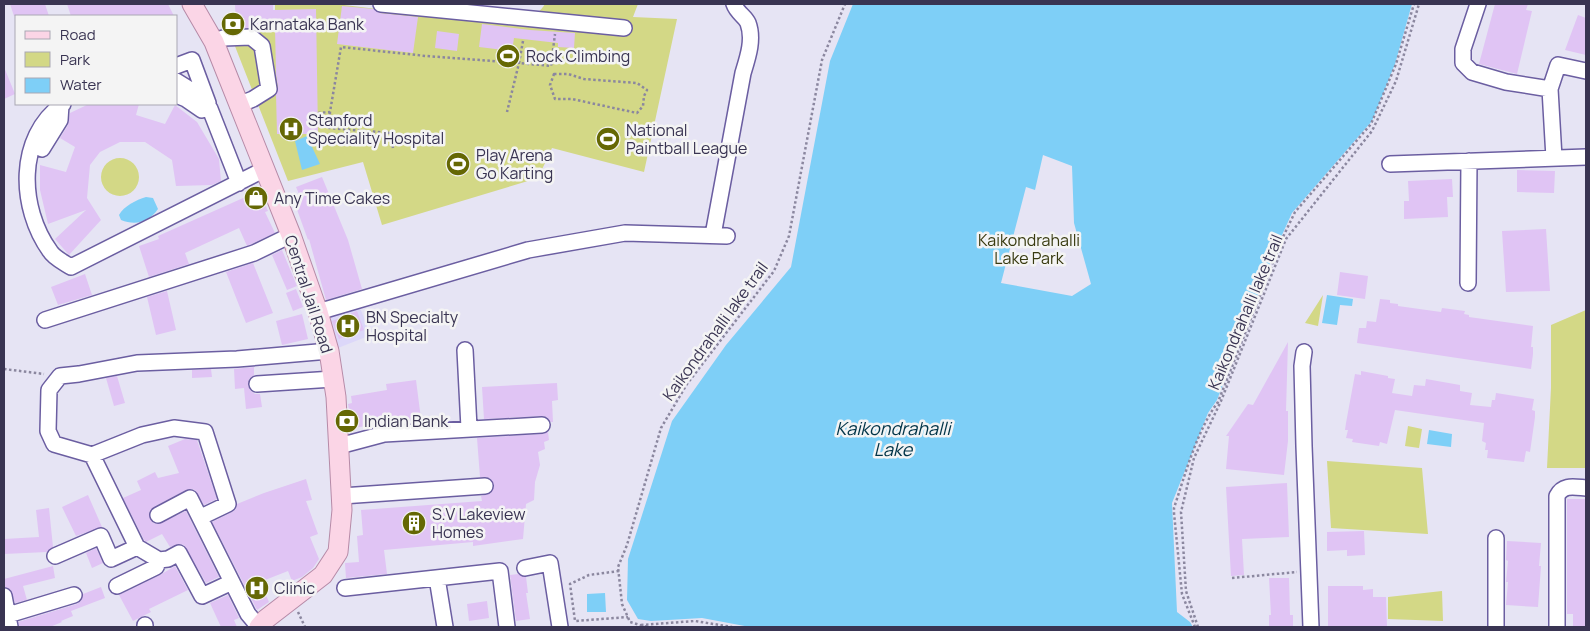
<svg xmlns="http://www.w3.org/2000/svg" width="1590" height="631" viewBox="0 0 1590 631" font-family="Manrope,sans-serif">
  <rect width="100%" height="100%" fill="#e6e4f4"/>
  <!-- built -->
  <path fill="#dcd7f9" d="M358 303 371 335 338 348 326 316Z"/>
  <!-- green -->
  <path fill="#d3d886" d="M275 4H336L517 26 526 16C536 15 540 12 545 4H638L633 17 677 19 644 172 552 148 538 178 382 225 363 162 288 181 229 31 275 32Z
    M101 177a19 19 0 1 1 38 0a19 19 0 1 1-38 0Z
    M1323 295 1318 326 1305 323Z
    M1586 310V468H1547L1551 388V325Z
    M1408 426 1422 429 1419 448 1405 446Z
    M1327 461 1422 468 1428 534 1331 528Z
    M1442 591 1443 621 1388 619V597Z"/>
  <!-- water -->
  <path fill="#7ecff7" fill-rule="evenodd" d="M853 4H1412L1395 64 1372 121 1292 213 1277 246 1217 400 1208 413 1172 503 1177 612 1190 622 1193 627H750L702 618 651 621 638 619 627 600 628 559 672 421 726 345 791 267 830 61ZM1043 155 1072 166 1074 223 1091 284 1072 296 1001 283 1026 187 1035 190Z
    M307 136 320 164 302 170 295 141Z
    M146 197 153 198 158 209C149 222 136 226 121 220L119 215C124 206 136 200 146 197Z
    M1327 295 1353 299 1352 306 1340 305 1337 325 1322 323Z
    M1429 430 1452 434 1451 447 1427 444Z
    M605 593 606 612H587V594Z"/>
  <!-- building -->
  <path fill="#e0c4f4" d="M10 4H45L49 16H14Z
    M67 4H168L174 16H71Z
    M235 4H273V10L316 9 318 134H277L276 94 278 88 276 74 275 28H236Z
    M1495 4H1528L1526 10 1532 11 1517 74 1479 64Z
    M342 6 374 9 380 13 418 17 413 53 337 44Z
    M1578 15 1586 18V55L1565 50Z
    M482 24 530 30 575 33 574 48 558 47V43L514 38 512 51 479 47Z
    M437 31 459 34 457 51 435 48Z
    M4 67 15 94 4 99Z
    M89 104H139L136 115 165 124 175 105 197 122 219 159 221 181 212 185 176 186 172 160 145 142H120L100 152 90 165 87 198 101 220 69 255 55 239 86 210 48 224 40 190V165L66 172 75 147 60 138 68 125 70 113Z
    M1517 170 1555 171 1554 193 1517 192Z
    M322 177 348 240 362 289 326 300 309 239 308 240 295 204 302 201 296 187Z
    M1452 179 1453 197H1447L1448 217 1404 219V201H1409L1408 181Z
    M259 191 268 211 265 212 275 233 247 246 239 228 185 253 189 264 149 277 139 246 159 239 158 236Z
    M1546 229 1550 291 1506 292 1502 231Z
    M282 250 297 286 287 290 272 255Z
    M253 263 273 313 246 323 226 272Z
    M1340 272 1368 276 1365 299 1337 295Z
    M85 274 92 295 58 305 51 287Z
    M296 289 303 307 293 311 286 293Z
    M167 291 176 330 156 335 147 297Z
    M1380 299 1390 300V303L1398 304V306L1441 312 1442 308 1465 311 1464 314 1469 315V317L1533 326 1531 347H1533V354L1531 369 1357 343 1359 328H1366L1367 321 1376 322Z
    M357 311 364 330 339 339 332 321Z
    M302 314 308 339 282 345 276 321Z
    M1288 342 1286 411H1288V441L1284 475 1226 469 1229 436H1226L1248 404 1253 405Z
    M254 367V375L249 379 248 385 250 390 255 394H260L262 407 246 409 244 388 235 389 234 369Z
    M211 369 212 377 192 378V370Z
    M1361 371 1388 376V378L1395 379 1392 393 1412 396 1414 385 1425 386 1426 379 1460 385V391L1472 393 1470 405 1491 407 1492 400H1495L1496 393 1534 399 1532 410 1535 411V417L1530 452 1526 451 1524 462 1487 458 1488 450H1485L1486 443 1482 441 1484 423 1395 410 1387 444 1380 442 1379 446 1352 442 1353 439 1346 438 1348 430H1345L1346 423 1355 374 1361 375Z
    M117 376 125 403 114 406 106 378Z
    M416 380 421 419 352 428 348 404 352 403 351 396 387 390 386 384Z
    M557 383 558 400 552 401 553 422H551L547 417 541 416 484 419 482 387Z
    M548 432 549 440 544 442 545 449 538 452 540 465 535 482 534 500 526 504 523 539 473 546V542L384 550 387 574 346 578 345 563 359 562 357 536 363 535 361 510 482 501 481 496 491 493 494 486 490 478 480 477 477 438 543 434Z
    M185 439 197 440 217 499 204 505 195 490 191 489 186 490 154 507 150 510 149 515 153 523 158 524 186 511 219 577 206 583 184 545 179 544 170 547 162 534 146 542 144 540 123 498 141 490 137 481 155 472 158 478 179 473 168 446Z
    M306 479 312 500 306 501 318 534 310 537 319 559 313 568 302 577 292 581 288 571 260 582 269 602 257 610 212 522 232 512 236 509 237 504 264 493Z
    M1287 483 1289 537 1242 539 1244 575 1231 576 1226 487Z
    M88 495 102 527 76 536 62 507Z
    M1567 499H1586V627H1573V614H1567Z
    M49 508 53 547 47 552 4 554V539L39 537 36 510Z
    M1364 531 1365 555 1347 556V550L1327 551V532Z
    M1507 541 1541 543 1539 566H1541L1538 607 1506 605 1508 582H1506L1508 561 1506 560Z
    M96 548 103 563 92 568 86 553Z
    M53 566 55 578 23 586 27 600 15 603 11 590 4 587V579Z
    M175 566 188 590 149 609 151 612 133 621 119 595 160 575Z
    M518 574 526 577 528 593H526L530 619 516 621 510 575Z
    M1269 578H1289L1290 615H1293V627H1269V615H1271Z
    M1328 586H1363V590L1373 589V597H1386L1387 627H1328Z
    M101 587 105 598 71 611 73 616 61 621 62 622 50 627H19L18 622 77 604 81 601 83 594Z
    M228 595 239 618 234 620 237 627H221L210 603Z
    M487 601 489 618 469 621 467 604Z"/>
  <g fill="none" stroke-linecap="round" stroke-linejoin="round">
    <!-- minor casing -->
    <g stroke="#6b5ea1" stroke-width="18">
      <path id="minor" d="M381 4 624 28
        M1478 4 1463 49V63L1472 72 1506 82 1550 89
        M214 42 223 38 251 37 262 46 269 89 253 99 238 105
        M176 66 192 60 208 103
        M176 81 197 94 210 109 239 183
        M176 95 186 99 202 110
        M63 104C16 137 19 208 50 251 54 258 65 263 71 267L265 169
        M42 149 60 120 61 105
        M1554 158 1550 89 1558 65 1586 71
        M1390 164 1586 157
        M713 235 743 73C748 57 754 39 748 23 745 16 737 13 734 4
        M1468 283 1469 161
        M318 312 528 250 625 233 727 236
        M45 320 254 253 291 235
        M465 350 469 428
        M1304 352 1302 366 1304 446 1311 627
        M257 384 333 379
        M339 446 384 434 542 425
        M92 455 142 435 174 428 205 432 228 504 201 517
        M342 496 485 486
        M158 515 190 498 248 614 259 627
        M1496 538V627
        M55 556 101 536 111 559 137 547
        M525 568 550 563 560 627
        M437 578 445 627
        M232 582 202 596 179 553 168 559 159 560 137 547 92 455 54 444 48 431 49 390 60 376 79 374 137 363 237 359 329 351
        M117 586 156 567 159 560
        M345 588 500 571 507 627
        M4 596 10 627
        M8 615 74 595
        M145 625V627
        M1557 627V496C1563 484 1574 487 1586 488"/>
    </g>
    <!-- major casing -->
    <g stroke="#b68aa7" stroke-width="21">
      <path id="major" d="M192 4 214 42 291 235 318 312 329 351 336 397 342 510 338 552 323 575 266 619 259 627"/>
    </g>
    <!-- path -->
    <path stroke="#8b879f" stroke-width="2.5" stroke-dasharray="2.5 2.5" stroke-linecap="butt" d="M523 41 519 63 551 66 555 34
      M554 74H568L584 79 637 83 647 90 644 96 643 106 637 113 572 99H555L550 85Z
      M330 112 329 128 390 133 393 148
      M318 113 330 112 341 47 426 56 519 63 507 112
      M4 369 44 374
      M619 571 589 575 570 584 575 621 628 617
      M1232 578 1297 572
      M298 612 305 627
      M641 625 695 621 732 627
      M647 627 630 622 622 604 618 567 627 545 661 428 687 384 774 271 789 236 822 60 845 4
      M1195 627 1182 594 1174 513V508C1185 475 1197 430 1218 402L1283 237 1295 212 1371 124 1396 64 1414 4
      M1198 627 1186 591 1181 512 1194 458 1221 401 1286 239 1372 131 1396 81 1419 4"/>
    <!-- minor -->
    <use href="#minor" stroke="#fff" stroke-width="15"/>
    <!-- major -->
    <use href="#major" stroke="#fbd5e6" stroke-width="19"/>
  </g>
  <!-- icons -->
  <defs>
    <g id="bank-disc" transform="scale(1.25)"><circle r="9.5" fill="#656804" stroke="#f4f4f4"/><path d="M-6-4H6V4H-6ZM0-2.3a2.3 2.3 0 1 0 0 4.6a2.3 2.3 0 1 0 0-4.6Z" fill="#fff"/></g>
    <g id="stadium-disc" transform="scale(1.25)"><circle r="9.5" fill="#656804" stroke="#f4f4f4"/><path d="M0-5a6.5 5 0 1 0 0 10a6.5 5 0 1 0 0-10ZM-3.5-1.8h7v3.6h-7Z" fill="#fff"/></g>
    <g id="hospital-disc" transform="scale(1.25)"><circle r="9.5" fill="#656804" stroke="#f4f4f4"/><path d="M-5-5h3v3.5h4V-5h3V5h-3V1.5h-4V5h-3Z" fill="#fff"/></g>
    <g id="shop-disc" transform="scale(1.25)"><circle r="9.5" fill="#656804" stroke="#f4f4f4"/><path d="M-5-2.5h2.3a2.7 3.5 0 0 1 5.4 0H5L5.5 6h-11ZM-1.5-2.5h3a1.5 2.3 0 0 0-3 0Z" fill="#fff"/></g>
    <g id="building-disc" transform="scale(1.25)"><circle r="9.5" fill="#656804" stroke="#f4f4f4"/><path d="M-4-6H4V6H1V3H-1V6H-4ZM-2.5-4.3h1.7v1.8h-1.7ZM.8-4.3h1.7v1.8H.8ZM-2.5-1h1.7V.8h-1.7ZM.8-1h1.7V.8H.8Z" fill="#fff"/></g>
  </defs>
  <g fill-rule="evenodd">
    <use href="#bank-disc" x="233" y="24"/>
    <use href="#stadium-disc" x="508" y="56"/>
    <use href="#hospital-disc" x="291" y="129"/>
    <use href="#stadium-disc" x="608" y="139"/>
    <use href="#stadium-disc" x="458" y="164"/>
    <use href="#shop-disc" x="256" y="198"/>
    <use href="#hospital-disc" x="348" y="326"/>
    <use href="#bank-disc" x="347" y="421"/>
    <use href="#building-disc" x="414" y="523"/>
    <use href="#hospital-disc" x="257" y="588"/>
  </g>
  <g text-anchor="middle" stroke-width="5" stroke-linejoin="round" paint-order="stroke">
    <!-- poi labels -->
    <g font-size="16" fill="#393452" stroke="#f4f4f4" text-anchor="start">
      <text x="250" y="30">Karnataka Bank</text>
      <text x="526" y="62">Rock Climbing</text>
      <text x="308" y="126">Stanford<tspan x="308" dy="18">Speciality Hospital</tspan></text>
      <text x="626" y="136">National<tspan x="626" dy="18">Paintball League</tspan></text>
      <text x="476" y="161">Play Arena<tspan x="476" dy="18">Go Karting</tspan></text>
      <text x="274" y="204">Any Time Cakes</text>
      <text x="366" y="323">BN Specialty<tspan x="366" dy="18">Hospital</tspan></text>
      <text x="364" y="427">Indian Bank</text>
      <text x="432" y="520">S.V Lakeview<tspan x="432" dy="18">Homes</tspan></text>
      <text x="274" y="594">Clinic</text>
    </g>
    <!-- park labels -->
    <g font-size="16" fill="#383a10" stroke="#f4f4f4">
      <text x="1029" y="246">Kaikondrahalli<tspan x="1029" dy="18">Lake Park</tspan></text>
    </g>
    <!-- street labels -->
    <g font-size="16" fill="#393452" stroke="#f4f4f4">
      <text transform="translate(309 294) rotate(72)" y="6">Central Jail Road</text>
      <text transform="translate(1245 312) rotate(-67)" y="6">Kaikondrahalli lake trail</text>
      <text transform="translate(715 331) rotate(-54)" y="6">Kaikondrahalli lake trail</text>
    </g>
    <!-- water labels -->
    <g font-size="18" font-style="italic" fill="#013448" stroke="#f4f4f4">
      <text x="893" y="435">Kaikondrahalli<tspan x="893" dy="21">Lake</tspan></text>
    </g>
  </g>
  <!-- border -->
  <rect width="1590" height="631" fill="none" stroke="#393452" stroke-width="10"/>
  <!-- legend -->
  <rect x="15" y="15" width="162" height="90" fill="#f4f4f4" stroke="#a9a7b3"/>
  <rect x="25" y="31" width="25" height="8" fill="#fbd5e6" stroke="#a9a7b3"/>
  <text x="60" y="40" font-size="15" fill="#393452">Road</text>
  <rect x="25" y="52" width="25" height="15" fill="#d3d886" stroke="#a9a7b3"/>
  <text x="60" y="65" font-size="15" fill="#393452">Park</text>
  <rect x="25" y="78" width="25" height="15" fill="#7ecff7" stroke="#a9a7b3"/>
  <text x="60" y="90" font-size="15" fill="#393452">Water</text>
</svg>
